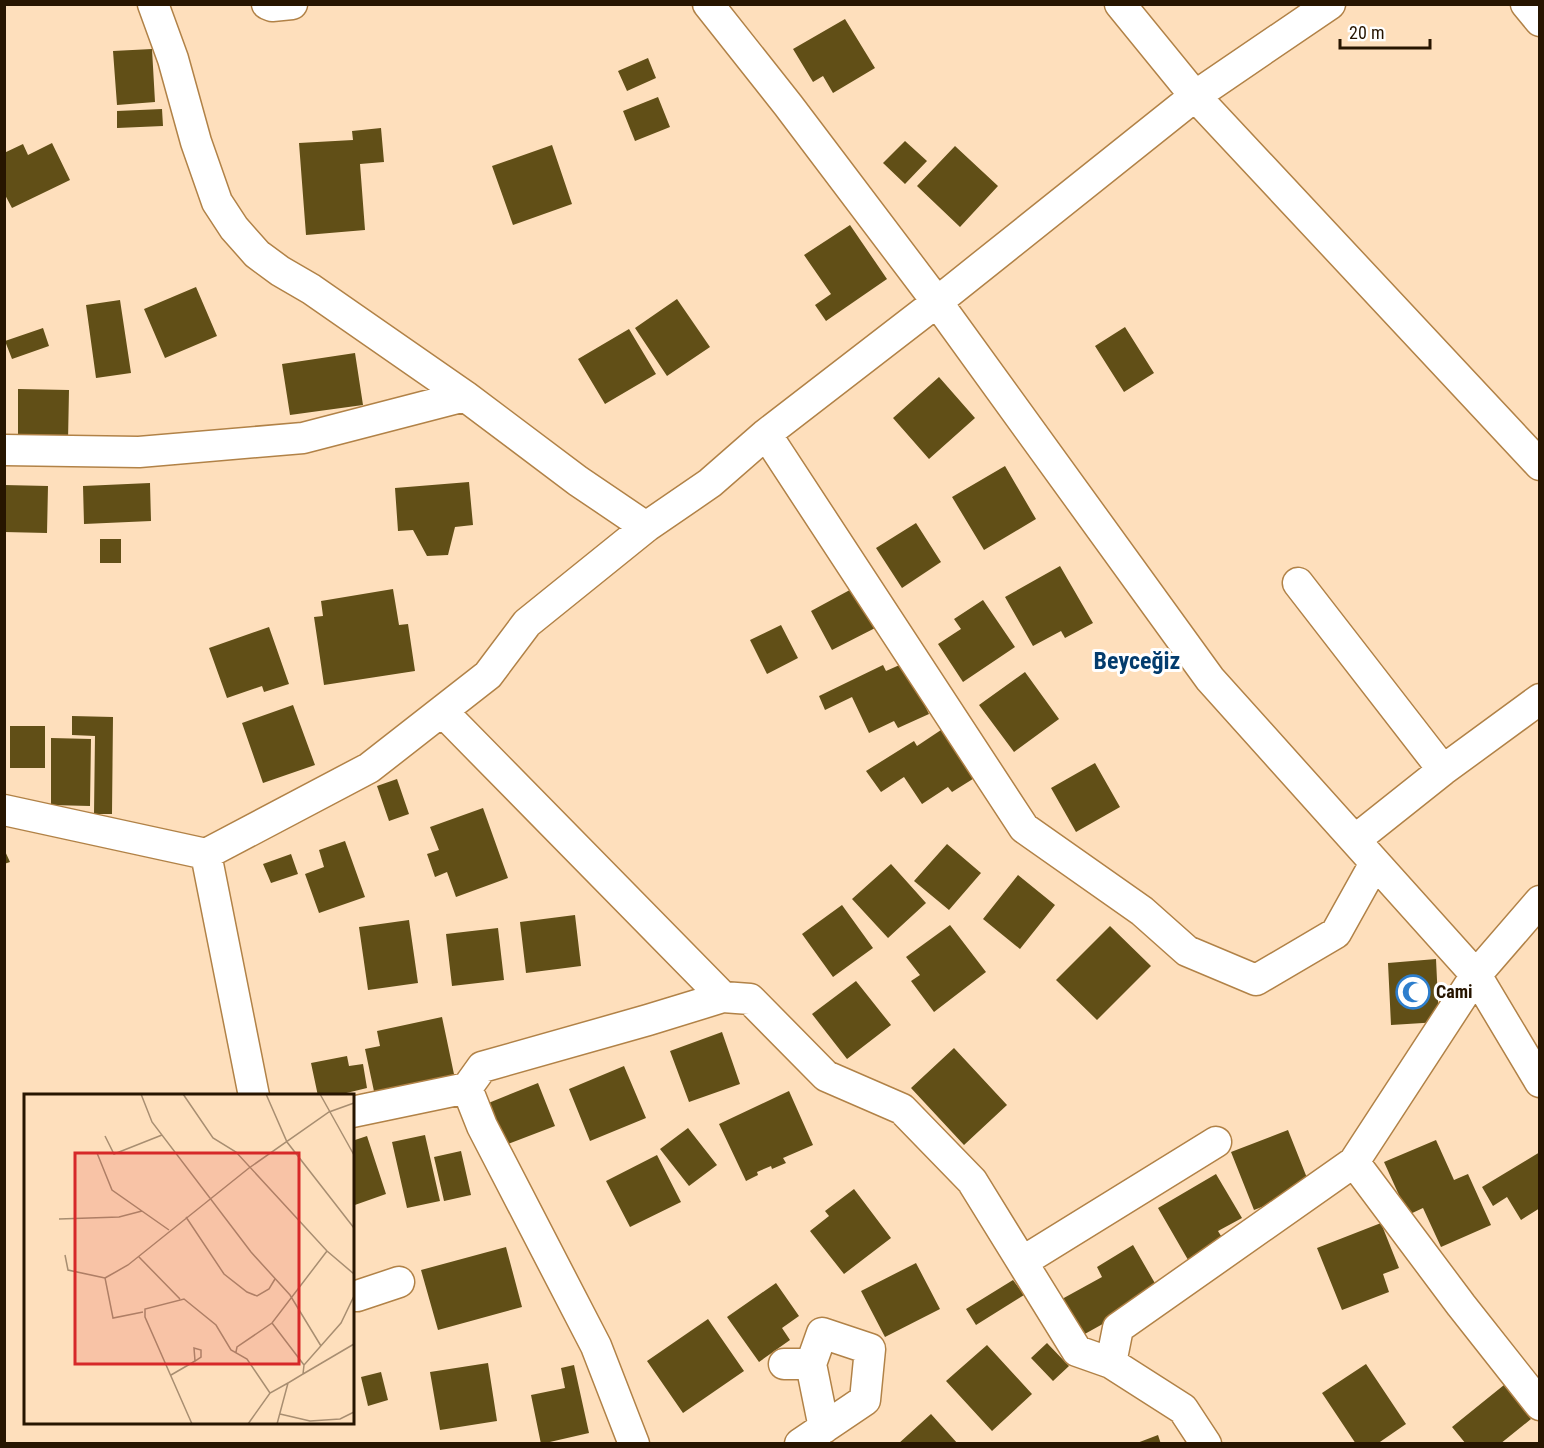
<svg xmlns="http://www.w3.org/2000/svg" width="1544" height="1448" viewBox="0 0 1544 1448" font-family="'Roboto Condensed',sans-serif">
  <rect width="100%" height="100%" fill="#fedfbc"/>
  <!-- building -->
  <path fill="#614f17" d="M845 19 875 68 833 93 823 76 813 82 793 49Z
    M152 49 155 102 117 105 113 51Z
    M648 58 656 78 627 91 618 71Z
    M658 97 670 127 635 141 623 111Z
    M162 109 163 126 117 128V111Z
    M381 128 384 162 360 164 365 230 306 235 299 143 353 140 352 131Z
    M905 141 927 161 905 184 883 163Z
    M52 143 70 180 12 208 4 193V153L23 144 28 155Z
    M552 145 572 204 513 225 492 166Z
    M955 146 998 186 960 227 917 186Z
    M850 225 887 279 826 321 815 305 831 294 804 255Z
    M196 287 217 336 165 358 144 309Z
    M677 299 710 347 667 376 635 328Z
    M120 300 131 373 96 378 86 305Z
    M1125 327 1154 373 1124 392 1095 346Z
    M43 328 49 346 12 359 5 341Z
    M629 329 656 374 605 404 578 359Z
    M355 353 363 405 290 415 282 364Z
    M939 377 975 418 929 459 893 418Z
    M18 389 69 390 68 441 18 440Z
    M1005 466 1036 519 984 550 952 497Z
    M469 482 473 525 455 527 448 555 427 556 413 530 398 531 395 488Z
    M150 483 151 521 84 524 83 486Z
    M4 485 48 486 47 533 4 532Z
    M916 523 941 562 902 588 876 548Z
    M100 539H121V563H100Z
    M1060 566 1093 623 1065 638 1061 631 1033 646 1005 597Z
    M859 585 881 625 832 650 811 611Z
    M393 589 399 625 408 624 415 671 324 685 314 617 323 616 321 601Z
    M983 600 1015 647 963 682 938 644 961 629 954 619Z
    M781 625 798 658 767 674 750 640Z
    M269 627 289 684 264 692 262 686 227 698 209 648Z
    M904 663 929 714 898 728 894 721 869 733 852 697 825 710 819 696 883 665 886 671Z
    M1025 672 1059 719 1014 752 979 705Z
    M293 705 315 765 263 783 242 723Z
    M72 716 113 717 112 814H94L95 736 72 735Z
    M10 726H45V768H10Z
    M944 728 976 777 952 792 948 787 922 804 904 777 881 792 866 771 914 741 917 746Z
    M51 738 91 739 90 806 51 805Z
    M1095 763 1120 807 1076 832 1051 788Z
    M397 779 409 814 389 821 377 786Z
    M483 808 508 878 456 897 447 872 435 877 427 854 439 850 430 827Z
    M345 841 365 897 319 913 305 874 324 867 319 850Z
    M947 844 981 873 949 910 914 881Z
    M4 849 10 862 4 864Z
    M291 854 298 874 271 883 263 864Z
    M891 864 926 903 888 938 852 899Z
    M1018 875 1055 905 1020 949 983 919Z
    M842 905 873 948 833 977 802 934Z
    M575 915 581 966 526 973 520 922Z
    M409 920 418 983 368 990 359 927Z
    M950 925 986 972 934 1012 911 981 920 975 906 957Z
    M1110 926 1151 966 1097 1020 1056 980Z
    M498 928 504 980 452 986 446 934Z
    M1436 959 1439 1022 1391 1025 1388 963Z
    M856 981 891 1025 847 1059 812 1014Z
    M442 1017 455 1079 375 1096 365 1049 380 1046 377 1031Z
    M722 1032 740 1084 689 1102 670 1051Z
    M954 1048 1007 1105 964 1145 911 1088Z
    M347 1056 349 1066 363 1064 367 1088 334 1096H318L311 1063Z
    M624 1066 646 1118 590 1141 569 1089Z
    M538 1083 555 1126 503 1146 486 1104Z
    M789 1091 813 1145 783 1158 786 1163 772 1169 771 1166 757 1172 758 1175 746 1181 719 1124Z
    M688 1128 717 1165 689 1186 660 1149Z
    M1288 1130 1311 1188 1254 1210 1231 1152Z
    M425 1135 440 1201 407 1208 392 1142Z
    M367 1136 386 1194 352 1206V1141Z
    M1436 1140 1454 1180 1468 1174 1491 1225 1441 1247 1423 1208 1408 1215 1384 1162Z
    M461 1151 471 1195 444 1201 434 1157Z
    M1540 1152V1208L1521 1220 1507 1197 1493 1206 1482 1187Z
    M657 1155 681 1202 630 1227 606 1181Z
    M1216 1174 1242 1218 1218 1231 1226 1244 1191 1265 1158 1208Z
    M854 1189 891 1238 844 1274 810 1231 829 1216 825 1211Z
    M1381 1223 1399 1268 1383 1274 1389 1292 1342 1310 1317 1248Z
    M1133 1245 1160 1292 1083 1335 1062 1299 1102 1277 1097 1267Z
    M506 1247 522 1307 438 1330 421 1270Z
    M916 1263 940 1309 885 1337 861 1291Z
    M1013 1280 1024 1295 976 1325 966 1309Z
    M776 1283 799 1316 782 1328 790 1340 759 1362 727 1317Z
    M708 1319 744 1371 683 1413 647 1361Z
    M1047 1343 1069 1366 1053 1381 1031 1358Z
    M987 1345 1032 1394 992 1431 946 1381Z
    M488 1363 497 1421 440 1430 430 1372Z
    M1366 1364 1406 1424 1377 1444H1356L1322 1393Z
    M574 1365 589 1433 541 1444 531 1395 565 1388 561 1368Z
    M381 1372 388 1400 368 1406 361 1377Z
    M1504 1385 1531 1419 1500 1444H1466L1452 1427Z
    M931 1414 958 1444H898Z
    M1158 1435 1161 1444H1137V1443Z"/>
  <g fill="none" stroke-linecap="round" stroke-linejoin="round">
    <!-- minor casing -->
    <g stroke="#b18247" stroke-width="33">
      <path id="minor" d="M153 4 173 59 196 142 217 202 234 228 257 254 280 271 311 289 465 396 578 481 646 527
        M267 4 272 6 292 4
        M708 4 788 105 937 302 1210 679 1476 975 1540 1082
        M1120 4 1195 96 1540 465
        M1526 4 1540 21
        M766 434 1024 828 1142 911 1187 951 1256 980 1336 933 1375 863
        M4 450 139 452 303 438 465 396
        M1298 583 1443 770
        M442 711 723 997
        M4 810 206 854
        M1355 840 1443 770 1540 699
        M254 1096 206 854 369 768 488 675 527 623 646 527 710 483 766 434 937 302 1195 96 1330 4
        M352 1112 467 1088
        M1354 1162 1461 1305 1540 1405
        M1022 1262 1216 1142
        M352 1296H357L399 1282
        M1111 1363 1118 1328 1354 1162 1476 975 1540 901
        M784 1364H811
        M634 1444 596 1346 482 1126 467 1088 482 1067 648 1020 723 997 750 999 826 1076 902 1109 972 1181 1077 1351 1111 1363 1183 1409 1206 1444
        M800 1444 865 1400 870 1349 822 1333 811 1364 824 1428"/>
    </g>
    <!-- minor -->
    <use href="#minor" stroke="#fff" stroke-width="30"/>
  </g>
  <!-- icons -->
  <defs>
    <g id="mosque-ring" transform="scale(1.725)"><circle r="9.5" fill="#fff" stroke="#2d7ecd" stroke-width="1.5"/><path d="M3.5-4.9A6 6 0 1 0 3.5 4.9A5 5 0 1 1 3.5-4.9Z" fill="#2d7ecd"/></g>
  </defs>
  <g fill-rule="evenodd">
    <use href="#mosque-ring" x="1413" y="992"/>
  </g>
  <g text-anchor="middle" stroke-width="6" stroke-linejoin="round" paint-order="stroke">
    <!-- poi labels -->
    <g font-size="18" font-weight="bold" fill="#271500" stroke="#fff" text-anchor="start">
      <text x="1436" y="998">Cami</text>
    </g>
    <!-- district labels -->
    <g font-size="24" font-weight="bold" fill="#033c6d" stroke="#fff">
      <text x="1137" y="669">Beyceğiz</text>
    </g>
  </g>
  <!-- overview -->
  <g transform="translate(24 1094)">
    <rect width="330" height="330" fill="#fedfbc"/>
    <path fill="none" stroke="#a88e71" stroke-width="1.5" d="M117 0 128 28 227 158 266 201 297 252M159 0 189 44 212 58 303 157 330 180M242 0 263 48 330 134M296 0 330 61M81 42 90 60 138 41M73 59 88 96 145 136M162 123 200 180 223 198 233 202 245 195 251 185M35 125 95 123 118 117M41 161 44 176 81 184M115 163 156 205M119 218 89 224 81 184 104 171 225 74 305 18 330 9M248 229 280 271M212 258 213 253 248 229 303 157M279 280 330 250M147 281 166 270 171 267 177 263V256L170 254 171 267M256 320 286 327 316 325 330 318M168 330 121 223V215L160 205 192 231 207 256 223 265 246 299M224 330 246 299 264 289M253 330 264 289 279 280 280 271 317 229 330 202"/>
    <path fill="#d62828" fill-opacity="0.15" stroke="#d62828" stroke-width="3" d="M51 59H275V270H51Z"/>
    <rect width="330" height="330" fill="none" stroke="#271500" stroke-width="3"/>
  </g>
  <!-- border -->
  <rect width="1544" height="1448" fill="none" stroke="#271500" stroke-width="12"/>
  <!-- scale -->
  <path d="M1340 39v9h90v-9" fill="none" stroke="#271500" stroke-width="3"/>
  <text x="1349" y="39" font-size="18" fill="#271500" stroke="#ffffff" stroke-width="4.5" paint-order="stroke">20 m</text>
</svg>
